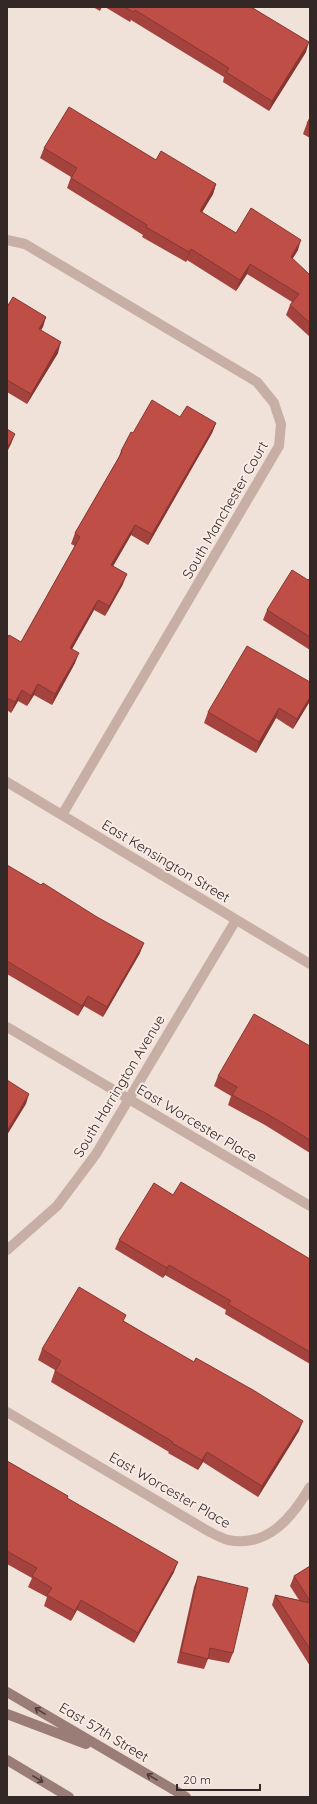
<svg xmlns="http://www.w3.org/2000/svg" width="317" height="1804" viewBox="0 0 317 1804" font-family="Quicksand,sans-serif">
  <rect width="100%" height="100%" fill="#f0e1d9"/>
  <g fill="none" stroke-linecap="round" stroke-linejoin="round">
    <!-- street -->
    <path stroke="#c7afa6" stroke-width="10" d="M7 240 25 244 257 382 274 403 281 424 279 446 62 815
      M7 782 310 964
      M7 1027 310 1206
      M7 1250 57 1206 96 1154 236 920
      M7 1412 208 1531C214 1534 221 1538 228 1540 267 1548 292 1518 310 1487"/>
    <!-- secondary -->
    <path stroke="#9a7d77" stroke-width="10" d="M7 1692 186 1797
      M7 1714 86 1744
      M7 1760 69 1797"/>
  </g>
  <!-- wall -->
  <path fill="#a4433d" d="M93 7H102L100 11Z
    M105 7H251L306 52 269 111 223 82 224 77 131 20 130 22Z
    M310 118V138L303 134 307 123Z
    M44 148 156 160 216 184 213 194 202 212 236 233 298 250 292 259 310 275V337L286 315 290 305 292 302 247 274 236 291 187 260 186 262 142 237 143 235 67 188 71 177 40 158Z
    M7 307 46 317 41 330 58 353 27 404 7 392Z
    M180 417 216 423 212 433 148 545 131 535 113 566 123 584 105 616 94 610 72 649 75 663 52 705 34 695 27 706 18 701 11 713 7 710V638L21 642 75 546 71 544 75 533 118 459 121 451 133 433Z
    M310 578V650L263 620 267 610 308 580Z
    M310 682V701L293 729 276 718 256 753 204 723 208 712Z
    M7 865 140 953 103 1017 84 1006 78 1016 7 974Z
    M310 1046V1153L265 1125 228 1105 231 1096 214 1086 218 1076Z
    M173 1195 310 1259V1364L225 1314 226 1310 165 1275 163 1278 115 1249 119 1240Z
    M124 1321 299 1431 258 1497 203 1462 198 1470 168 1453 169 1452 51 1382 55 1370 38 1360 42 1349Z
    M7 1461 67 1498 174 1572 134 1643 77 1610 71 1621 44 1606 47 1597 28 1587 32 1578 7 1564Z
    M310 1566V1666L272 1605 275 1595 299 1600 290 1586 294 1576Z
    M198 1576 233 1653 229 1663 208 1659 204 1669 177 1663 194 1587Z"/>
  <!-- shaded-wall -->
  <path fill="#863732" d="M309 42 306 52 269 111 272 101Z
    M216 184 213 194 197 221 200 211Z
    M301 240 298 250 287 268 291 257Z
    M191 249 187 260 186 262 189 252Z
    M250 264 247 274 236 291 240 280Z
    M46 317 43 327 35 340 39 329Z
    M61 342 58 353 27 404 31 394Z
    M216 423 212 433 148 545 152 534Z
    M15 434 11 444 7 452V448Z
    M135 525 131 535 108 575 111 565Z
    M127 574 123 584 105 616 109 606Z
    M98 600 94 610 67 658 70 648Z
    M79 653 75 663 52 705 55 694Z
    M38 684 34 695 27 706 31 696Z
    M22 690 18 701 11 713 15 702Z
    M310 697V701L293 729 297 719Z
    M279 708 276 718 256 753 259 742Z
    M144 943 140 953 103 1017 107 1007Z
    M88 996 84 1006 78 1016 82 1006Z
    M29 1094 26 1104 7 1135V1131Z
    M169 1265 165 1275 163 1278 167 1268Z
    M303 1421 299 1431 258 1497 262 1486Z
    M207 1452 203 1462 198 1470 202 1460Z
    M178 1562 174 1572 134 1643 138 1633Z
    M81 1600 77 1610 71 1621 75 1611Z"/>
  <!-- building -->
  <path fill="#bf4e47" stroke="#863732" d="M125 7H251L309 42 272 101 226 72 229 68 135 10 133 12Z
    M69 107 156 160 161 151 216 184 200 211 236 233 251 208 301 240 291 257 310 275V323L290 305 299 294 250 264 240 280 191 249 189 252 146 227 147 225 71 178 77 168 44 148Z
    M310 118V125L307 123Z
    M13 297 46 317 39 329 61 342 31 394 7 380V307Z
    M152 400 180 417 187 406 216 423 152 534 135 525 111 565 127 574 109 606 98 600 70 648 79 653 55 694 38 684 31 696 22 690 15 702 7 698V638L9 635 21 642 80 537 75 533 122 452 121 451 131 432 133 433Z
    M7 429 15 434 7 448Z
    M292 570 308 580 310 578V637L267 610Z
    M247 646 310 682V697L297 719 279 708 259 742 208 712Z
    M7 865 41 885 43 883 97 917 144 943 107 1007 88 996 82 1006 7 961Z
    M254 1014 310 1046V1140L269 1115 232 1095 237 1087 218 1076Z
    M7 1080 29 1094 7 1131Z
    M181 1182 310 1259V1352L228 1304 231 1301 169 1265 167 1268 119 1240 154 1183 173 1195Z
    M79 1287 126 1315 123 1321 194 1362 196 1358 253 1390 303 1421 262 1486 207 1452 202 1460 172 1443 173 1442 55 1371 61 1361 42 1349Z
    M7 1461 68 1496 67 1498 178 1562 138 1633 81 1600 75 1611 47 1595 52 1588 32 1576 37 1568 7 1551Z
    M310 1566V1601L294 1576Z
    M198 1576 248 1588 233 1653 210 1648 208 1659 181 1652Z
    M275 1595 310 1603V1649Z"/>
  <!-- one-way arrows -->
  <defs><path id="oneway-shaft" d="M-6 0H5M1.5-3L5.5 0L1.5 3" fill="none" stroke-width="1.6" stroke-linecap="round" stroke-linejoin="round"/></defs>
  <g stroke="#4d3d3a">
    <use href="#oneway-shaft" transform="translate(40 1711) rotate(-149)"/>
    <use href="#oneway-shaft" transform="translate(152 1777) rotate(-149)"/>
    <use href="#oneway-shaft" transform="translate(38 1779) rotate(31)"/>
  </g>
  <g text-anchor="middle" stroke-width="4" stroke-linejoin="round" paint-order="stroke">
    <!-- street labels -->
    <g font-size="14" fill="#332826" stroke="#f8ebe5">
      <text transform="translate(225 510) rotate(-60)" y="5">South Manchester Court</text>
      <text transform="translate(166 861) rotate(31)" y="5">East Kensington Street</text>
      <text transform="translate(119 1086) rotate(-59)" y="5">South Harrington Avenue</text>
      <text transform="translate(197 1123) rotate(31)" y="5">East Worcester Place</text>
      <text transform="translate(170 1490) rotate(30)" y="5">East Worcester Place</text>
      <text transform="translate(104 1732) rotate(31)" y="5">East 57th Street</text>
    </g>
  </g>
  <!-- border -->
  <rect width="317" height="1804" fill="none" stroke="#332826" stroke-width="16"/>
  <!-- scale -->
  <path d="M177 1784v6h83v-6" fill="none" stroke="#332826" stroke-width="2"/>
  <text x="183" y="1784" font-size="12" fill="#332826" stroke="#f8ebe5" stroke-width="3" paint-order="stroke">20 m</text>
</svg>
